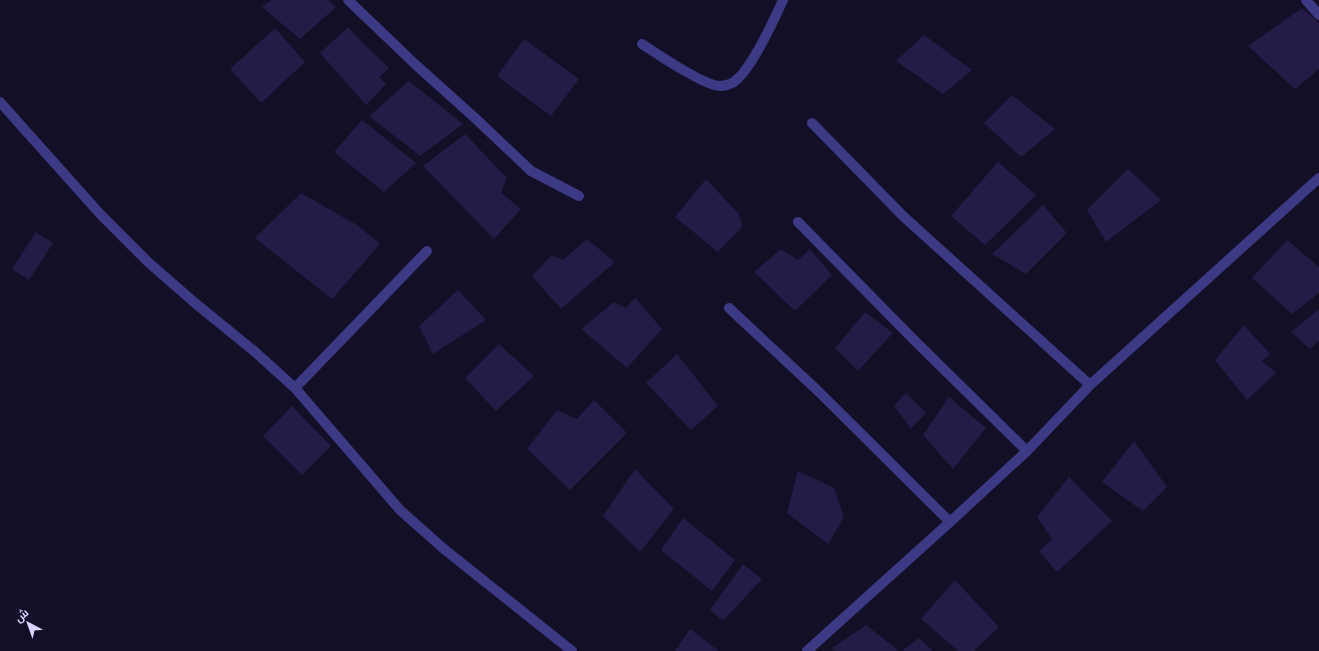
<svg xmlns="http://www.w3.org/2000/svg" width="1319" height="651" viewBox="0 0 1319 651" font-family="'Asap Condensed',Cairo,sans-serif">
  <rect width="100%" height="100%" fill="#130f26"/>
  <!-- building -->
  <path fill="#241b47" d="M271 0H328L336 7 300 39 262 7Z
    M1302 8 1319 23V69L1295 89 1248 46Z
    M348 27 364 44 389 68 379 77 386 84 366 105 320 53Z
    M275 28 305 62 261 103 230 69Z
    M924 35 972 70 943 94 896 61Z
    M524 39 579 79 551 116 497 76Z
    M409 81 463 124 420 156 369 116Z
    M1012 95 1055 129 1021 157 984 123Z
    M362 120 416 163 384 192 334 152Z
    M465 134 507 178 501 193 521 209 494 239 423 166Z
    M998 162 1036 195 985 245 951 216Z
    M1128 169 1161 200 1106 242 1087 210Z
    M706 179 738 213 743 226 718 252 675 217Z
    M301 193 357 225 380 244 332 299 255 238Z
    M1043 205 1067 233 1026 274 992 254Z
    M36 232 53 243 29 280 12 269Z
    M587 239 615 262 561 309 532 276 552 255 563 260Z
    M1287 240 1319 267V293L1292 314 1252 278Z
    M781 249 798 260 810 249 832 275 795 311 754 272Z
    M458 290 486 320 433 354 419 326Z
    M635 298 662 329 627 368 581 329 614 302 626 308Z
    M1319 309V341L1310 349 1291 332Z
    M865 312 893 333 858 371 835 348Z
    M1244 325 1270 354 1262 361 1276 373 1247 400 1215 360Z
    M499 344 534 376 496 411 465 378Z
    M677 354 718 406 691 430 646 383Z
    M906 393 926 413 911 429 894 406Z
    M949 397 986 428 953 469 923 435Z
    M594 400 627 433 570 490 527 449 557 410 577 419Z
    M292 406 331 446 302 475 263 436Z
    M1134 441 1167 487 1143 511 1102 482Z
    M635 469 674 509 640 552 603 516Z
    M798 471 834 488 844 517 828 544 787 513Z
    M1069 477 1112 521 1057 572 1039 551 1052 539 1037 517Z
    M683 518 735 560 712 591 661 550Z
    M743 564 762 579 723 621 710 610Z
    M955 580 999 627 974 651H958L921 619Z
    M866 625 899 651H836L832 648Z
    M690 629 719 651H675Z
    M919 638 933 651H902Z"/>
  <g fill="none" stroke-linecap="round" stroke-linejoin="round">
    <!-- minor -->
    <path stroke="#3d3a85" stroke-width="10" d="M348 0 416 65 475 118 531 171 579 196
      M1306 0 1319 15
      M642 44C657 54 704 86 720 86 724 86 732 84 735 81 751 69 774 20 783 0
      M0 102 101 215 148 262 195 303 254 351 295 388 400 510 444 549 572 651
      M812 123 903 216 1090 385
      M798 222 915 341 1027 451
      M729 308 816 389 950 522
      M295 388 427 251
      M807 651 950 522 1027 451 1090 385 1319 178"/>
  </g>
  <!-- north arrow -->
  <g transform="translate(28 623) rotate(319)" stroke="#130f26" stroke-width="3" paint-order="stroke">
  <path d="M0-3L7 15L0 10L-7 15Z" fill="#d9d4ff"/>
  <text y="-6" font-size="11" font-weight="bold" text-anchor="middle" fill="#d9d4ff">ش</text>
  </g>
</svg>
